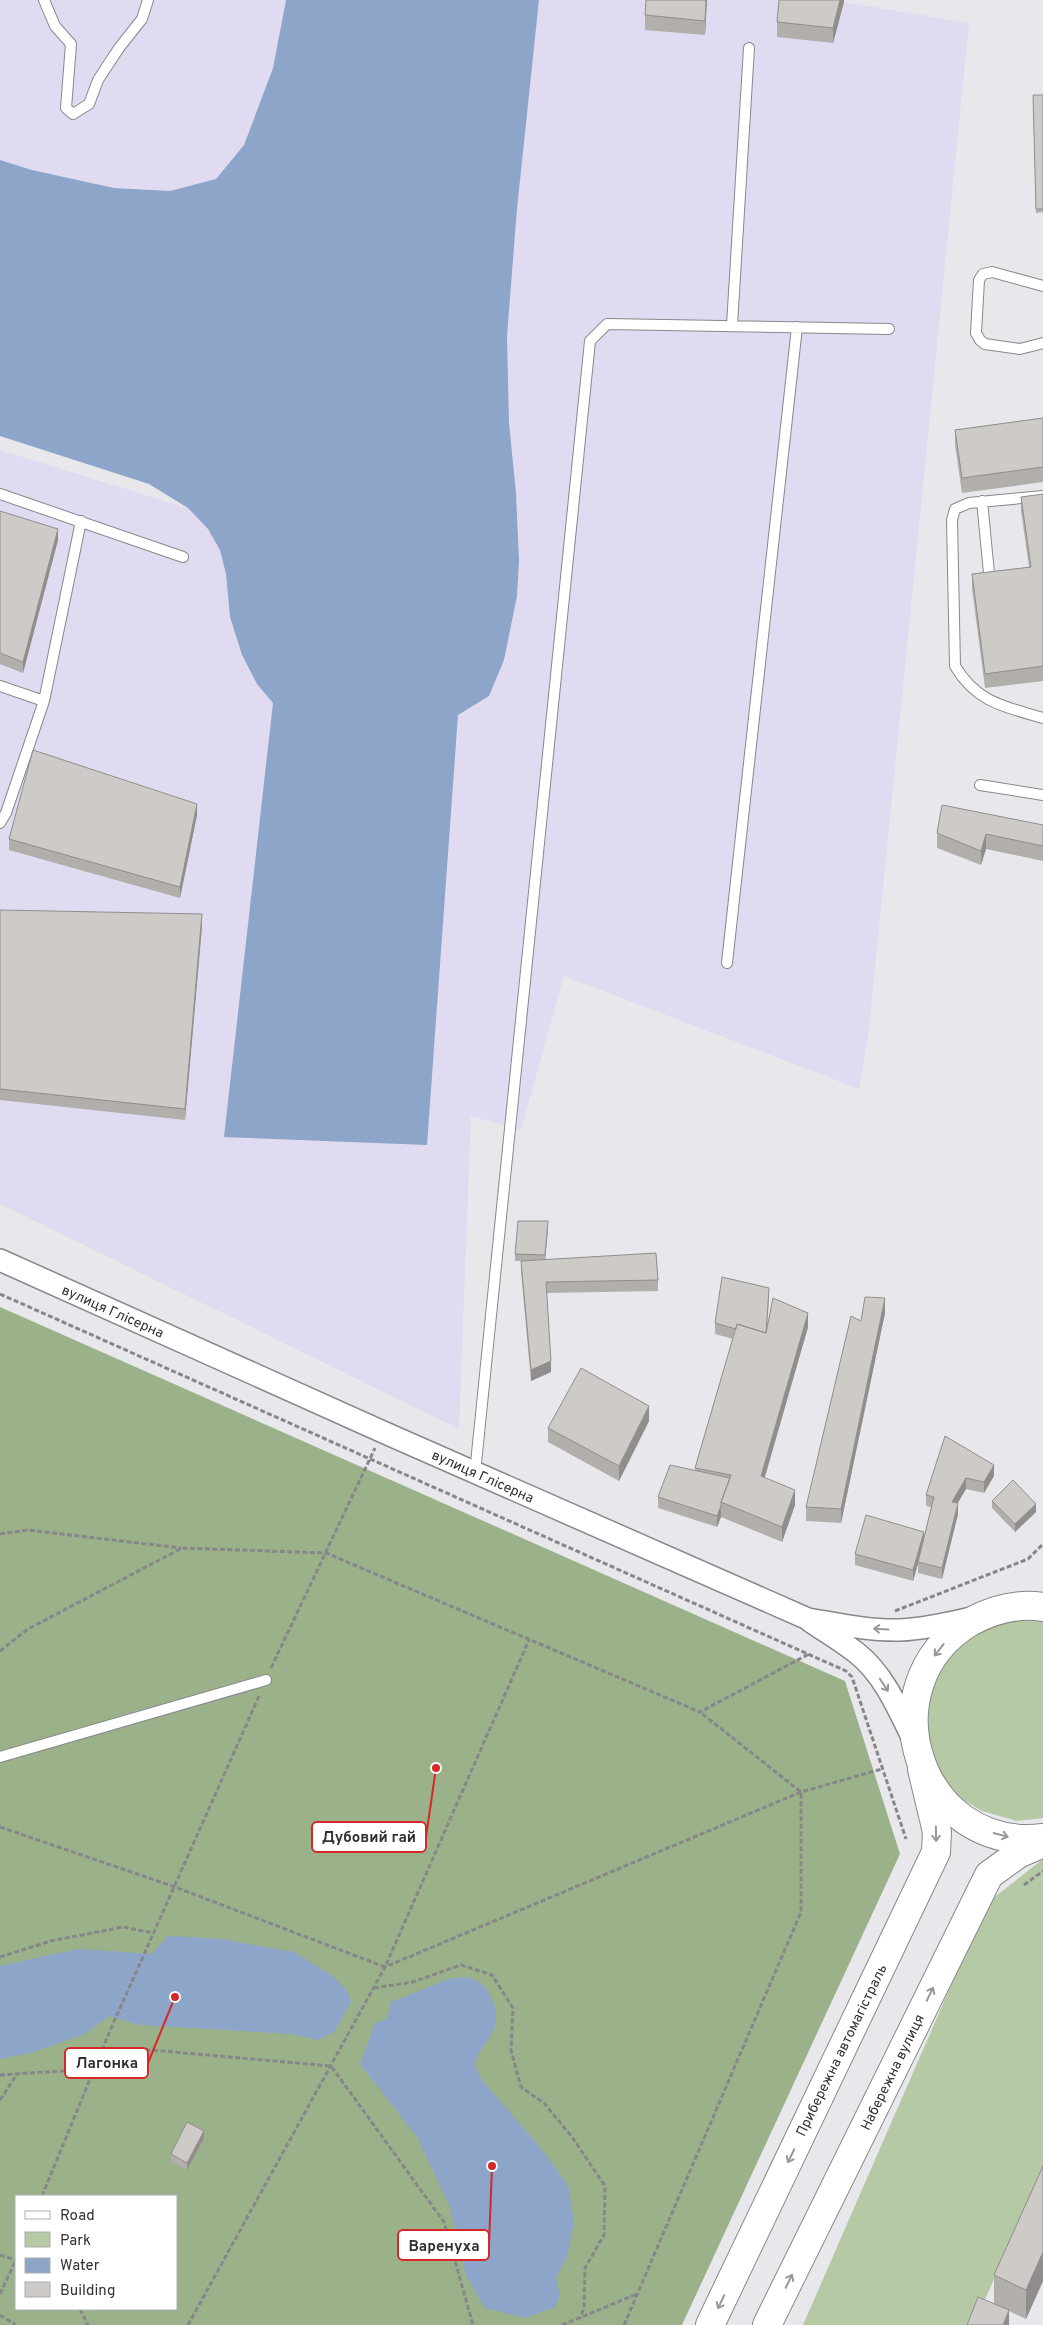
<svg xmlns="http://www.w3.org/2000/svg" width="1043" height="2325" viewBox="0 0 1043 2325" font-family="Overpass,sans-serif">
  <rect width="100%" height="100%" fill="#e8e8ec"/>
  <!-- industrial -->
  <path fill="#e0dbf0" d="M0 0H286L273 68 244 145 216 179 170 191 114 188 32 170 0 160Z
    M539 0H844V2L969 23 869 1030 859 1089 564 976 521 1130 471 1116 459 1429 0 1204V450L188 508 208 529 220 550 226 574 230 617 242 655 257 684 489 696 504 660 517 596 519 560 516 493 509 423 507 336 517 209Z"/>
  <!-- green -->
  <path fill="#b4c9a4" d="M1018 1618 1043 1619V1818L1017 1821 982 1811 952 1793 929 1754 924 1711 936 1675 961 1642 992 1626Z
    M1043 1859V2166L974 2325H803L987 1903Z"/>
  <!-- forest -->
  <path fill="#9bb18a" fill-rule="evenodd" d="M0 1307 845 1681 900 1854 682 2325H0ZM16 2196H176V2309H16Z"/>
  <!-- water -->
  <path fill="#8ca5c9" d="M286 0H539L517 209 507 336 509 423 516 493 519 560 517 596 504 660 489 696 458 715 427 1145 224 1137 273 703 257 684 242 655 230 617 226 574 220 550 208 529 188 508 149 484 0 436V160L32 170 114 188 170 191 216 179 244 145 273 68Z
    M168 1936 221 1939 294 1952 334 1977 348 1992 351 2002 334 2032 317 2040 292 2034 140 2025 109 2016 85 2034 34 2052 0 2059V1966L78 1949 152 1954Z
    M451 1978C457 1978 466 1977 471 1978 491 1985 501 2012 493 2031 487 2044 479 2048 474 2065L482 2080 539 2146 568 2185 574 2222 567 2257 556 2278 560 2296 555 2307 525 2318 485 2308 466 2276 450 2207 417 2137 360 2064 375 2023 387 2019 391 2002Z"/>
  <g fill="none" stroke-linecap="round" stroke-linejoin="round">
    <!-- lane casing -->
    <g stroke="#88888c" stroke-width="12">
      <path id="lane" d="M44 0 55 26 71 44 66 108 73 114 89 104 98 80 119 48 142 19 148 0
        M1043 286 992 272 983 274 979 280 976 333 980 340 985 344 1020 349 1043 343
        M732 325 749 48
        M0 494 183 557
        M1043 496 969 503 955 509 952 520 955 666C976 702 1005 707 1043 718
        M982 501 989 573
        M0 686 44 701
        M980 785 1043 795
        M0 823 6 813 44 701 81 521
        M727 963 797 327
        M475 1473 590 341 607 324 889 329
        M0 1757 266 1680"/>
    </g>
    <!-- street casing -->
    <g stroke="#88888c" stroke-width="24">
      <path id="street" d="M0 1260 383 1432 808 1619C838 1624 869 1631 900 1630 925 1629 951 1623 976 1617
        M810 1621C826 1632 843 1642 858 1654 885 1676 899 1711 914 1741"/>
    </g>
    <!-- primary casing -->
    <g stroke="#88888c" stroke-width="30">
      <path id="primary" d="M1043 1607C1018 1603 992 1610 970 1622 864 1686 919 1853 1043 1838
        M710 2325 936 1852 937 1832 922 1769
        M767 2325 989 1875 1018 1854 1043 1843"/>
    </g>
    <!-- path -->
    <path stroke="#87878a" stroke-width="3" stroke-dasharray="5 2.5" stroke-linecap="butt" d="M0 1294 846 1671 852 1677 906 1839
      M0 1534 28 1530 181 1548
      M895 1611 1028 1559 1043 1544
      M0 1651 28 1629 182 1548 326 1553 700 1712 809 1654
      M271 1668 375 1448
      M0 1827 175 1887 385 1967 529 1640
      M1024 1885 1043 1871
      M0 1957 51 1941 123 1927 154 1933
      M374 1988 413 1982 461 1965 492 1975 513 2008 511 2050 521 2087 544 2103 572 2137 605 2186 604 2235 585 2268 584 2308 580 2318
      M0 2075 94 2069 139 2049 331 2066 444 2222 473 2325
      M0 2100 17 2074
      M42 2196 109 2033 260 1694
      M0 2255 16 2260
      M0 2294 16 2260
      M80 2309 88 2325
      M0 2315 16 2325
      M188 2325 385 1967 801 1792 882 1769
      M562 2325 637 2294
      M624 2325 801 1912V1792L700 1712"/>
    <!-- lane -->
    <use href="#lane" stroke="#fff" stroke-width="10"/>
    <!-- street -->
    <use href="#street" stroke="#fff" stroke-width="21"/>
    <!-- primary -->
    <use href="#primary" stroke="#fff" stroke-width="28"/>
  </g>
  <!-- wall -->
  <path fill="#b1aeac" d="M707 0 705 35 645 30V15Z
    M844 2 833 43 777 37V22Z
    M1033 95H1043V212L1036 213Z
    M1043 418V482L962 493 955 445V430Z
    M1043 494V681L985 688 972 589V574L1029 567 1021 511V497Z
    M0 511 58 540 23 673 0 664Z
    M197 815 180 898 9 850V839Z
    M1043 825V861L986 849 981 865 937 848V833Z
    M0 910 202 926 185 1120 0 1100Z
    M548 1228 545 1260 658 1280V1291L547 1293 551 1372 531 1381 521 1272V1261H515V1254Z
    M769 1299 767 1329 808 1327 765 1477 795 1505 782 1542 721 1517 717 1527 658 1508V1497L695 1471V1468L733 1339 715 1334V1323Z
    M885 1313 841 1523 806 1521V1507L861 1321Z
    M649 1421 619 1481 548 1442V1428Z
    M945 1436 994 1476 984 1493 966 1489 957 1503 958 1514 942 1579 918 1573V1563L913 1581 855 1565V1554L924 1538 931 1507 926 1506V1495Z
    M992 1501 1036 1512 1015 1532 992 1508Z
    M204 2138 187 2170 171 2162V2154Z
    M1043 2166V2281L1026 2319 1009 2311V2325L994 2303V2275Z"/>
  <!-- shaded-wall -->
  <path fill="#908d8c" d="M706 0H707L705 35V21Z
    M840 0H844V2L833 43V28Z
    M58 529V540L23 673V662Z
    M197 804V815L180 898V887Z
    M986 834V849L981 865V851Z
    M202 914V926L185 1120V1109Z
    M548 1221V1228L545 1262V1255Z
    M885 1298V1313L841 1523V1509Z
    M808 1313V1327L761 1490V1476Z
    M551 1361V1372L531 1381V1370Z
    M649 1406V1421L619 1481V1466Z
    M994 1465V1476L984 1493V1482Z
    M966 1478V1489L952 1513V1502Z
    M795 1490V1505L782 1542V1527Z
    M958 1503V1514L942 1579V1568Z
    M1036 1504V1512L1015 1532V1524Z
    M721 1506V1517L717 1527V1516Z
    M924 1532V1543L913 1581V1570Z
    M204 2131V2138L187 2170V2163Z
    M1043 2252V2281L1026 2319V2290Z
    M1009 2310V2325H1003Z"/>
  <!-- building -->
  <path fill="#cecac8" stroke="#908d8c" d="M646 0H706L705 21 645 15Z
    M779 0H840L833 28 777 22Z
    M1033 95H1043V209H1036Z
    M1043 418V467L962 478 955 430Z
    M1043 494V666L985 674 972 574 1031 567 1021 497Z
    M0 511 58 529 23 662 0 653Z
    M33 750 197 804 180 887 9 839Z
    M942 805 1043 825V846L986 834 981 851 937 833Z
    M0 910 202 914 185 1109 0 1089Z
    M518 1221H548L545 1255 515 1254Z
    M656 1253 658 1280 546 1282 551 1361 531 1370 521 1261Z
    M722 1277 769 1288 766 1333 737 1324 736 1329 715 1323Z
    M865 1297 885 1298 841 1509 806 1507 851 1316 861 1321Z
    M773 1298 808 1313 761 1476 795 1490 782 1527 721 1502 731 1475 695 1468 737 1324 766 1333Z
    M581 1368 649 1406 619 1466 548 1428Z
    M945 1436 994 1465 984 1482 966 1478 952 1502 958 1503 942 1568 918 1562 934 1497 926 1495Z
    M670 1465 730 1478 721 1502V1506L717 1516 658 1497Z
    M1013 1480 1036 1504 1015 1524 992 1501Z
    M866 1515 924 1532 913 1570 855 1554Z
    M187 2122 204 2131 187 2163 171 2154Z
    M1043 2166V2252L1026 2290 994 2275Z
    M978 2297 1009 2310 1003 2325H967Z"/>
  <!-- one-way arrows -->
  <defs><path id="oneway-shaft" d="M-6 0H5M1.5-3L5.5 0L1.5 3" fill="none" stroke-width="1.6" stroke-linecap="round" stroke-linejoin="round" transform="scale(1.25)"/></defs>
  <g stroke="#989899">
    <use href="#oneway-shaft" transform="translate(881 1629) rotate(-177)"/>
    <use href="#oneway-shaft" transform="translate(939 1650) rotate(128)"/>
    <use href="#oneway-shaft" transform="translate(884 1685) rotate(56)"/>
    <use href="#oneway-shaft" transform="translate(936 1834) rotate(89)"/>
    <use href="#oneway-shaft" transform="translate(1001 1835) rotate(15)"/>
    <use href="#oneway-shaft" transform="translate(930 1994) rotate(-64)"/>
    <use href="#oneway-shaft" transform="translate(791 2156) rotate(116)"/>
    <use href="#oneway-shaft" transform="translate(789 2281) rotate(-64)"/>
    <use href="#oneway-shaft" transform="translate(721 2302) rotate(116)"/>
  </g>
  <g text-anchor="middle" stroke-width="4" stroke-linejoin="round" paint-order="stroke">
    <!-- street labels -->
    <g font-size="14" fill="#313133" stroke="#fff">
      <text transform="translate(113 1311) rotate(24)" y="5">вулиця Глісерна</text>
      <text transform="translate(483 1476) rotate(24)" y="5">вулиця Глісерна</text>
      <text transform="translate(841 2050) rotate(-64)" y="5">Прибережна автомагістраль</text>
      <text transform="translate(892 2072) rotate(-64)" y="5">Набережна вулиця</text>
    </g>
  </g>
  <!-- callouts -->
  <path fill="none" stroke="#d62828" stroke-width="2" d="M436 1768L426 1837M175 1997L148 2063M492 2166L489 2245"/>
  <g fill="#d62828" stroke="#fff" stroke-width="2">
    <circle cx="436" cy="1768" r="5"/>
    <circle cx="175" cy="1997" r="5"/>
    <circle cx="492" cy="2166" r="5"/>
  </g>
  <g fill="#fff" stroke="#d62828" stroke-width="2">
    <rect x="312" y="1822" width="114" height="30" rx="5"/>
    <rect x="65" y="2048" width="83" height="30" rx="5"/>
    <rect x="398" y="2230" width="91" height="30" rx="5"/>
  </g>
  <g font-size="15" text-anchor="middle" font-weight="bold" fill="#313133">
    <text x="369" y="1842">Дубовий гай</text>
    <text x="107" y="2068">Лагонка</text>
    <text x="444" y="2251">Варенуха</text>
  </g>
  <!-- legend -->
  <rect x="15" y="2195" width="162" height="115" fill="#ffffff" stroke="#adadad"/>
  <rect x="25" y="2211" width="25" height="8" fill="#ffffff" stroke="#adadad"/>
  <text x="60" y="2220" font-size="15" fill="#313133">Road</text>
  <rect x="25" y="2232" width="25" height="15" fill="#b4c9a4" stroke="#adadad"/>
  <text x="60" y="2245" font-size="15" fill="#313133">Park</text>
  <rect x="25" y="2258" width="25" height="15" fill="#8ca5c9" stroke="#adadad"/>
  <text x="60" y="2270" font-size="15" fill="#313133">Water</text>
  <rect x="25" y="2282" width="25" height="15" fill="#cecac8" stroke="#adadad"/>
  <text x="60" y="2295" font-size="15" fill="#313133">Building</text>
</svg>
